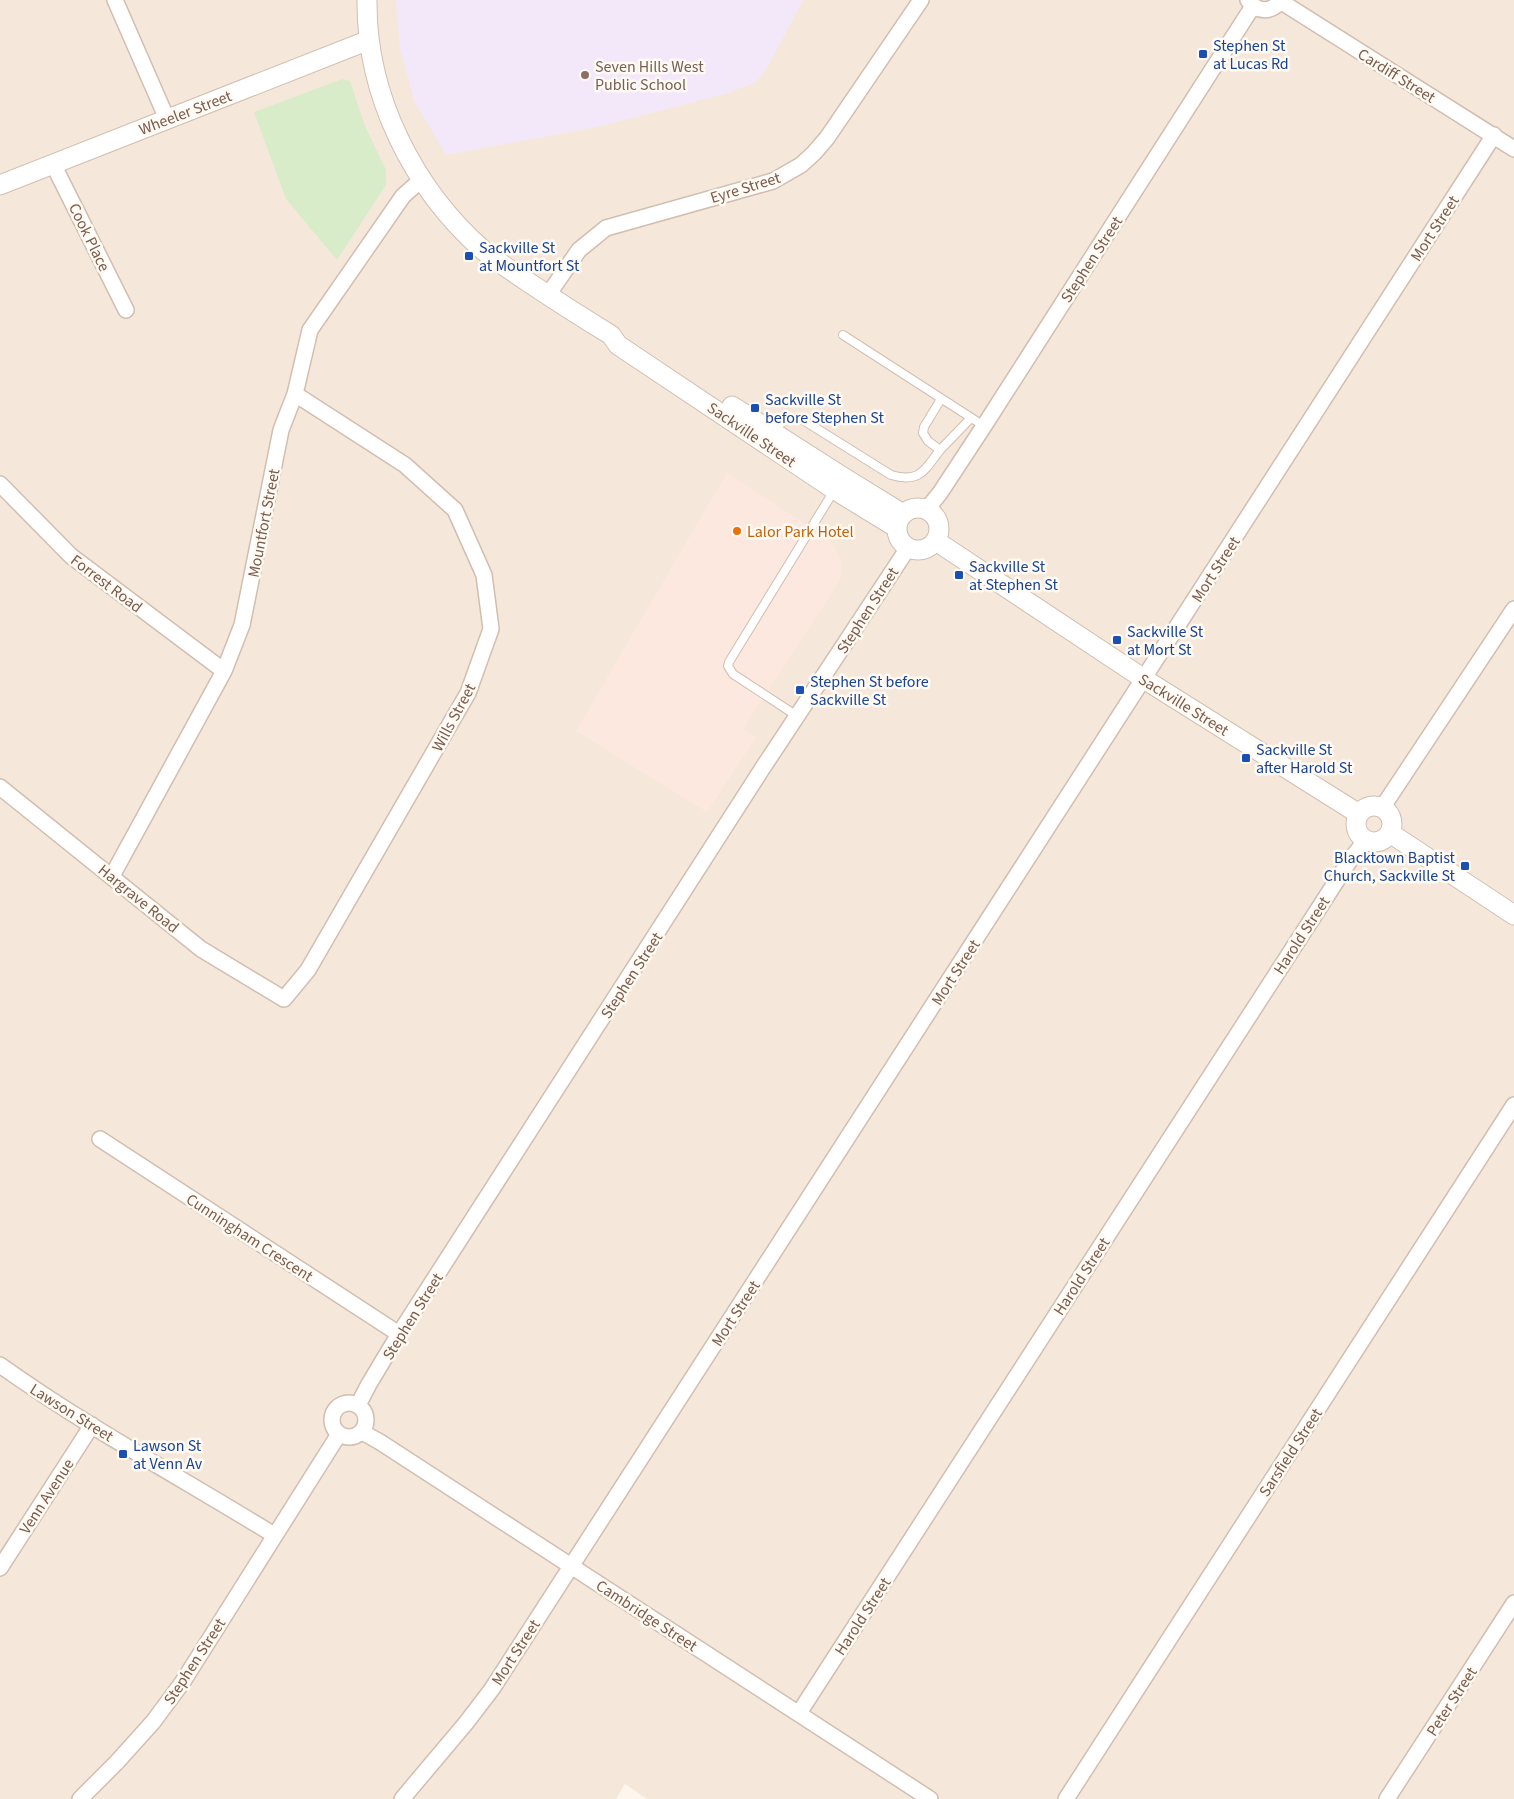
<svg xmlns="http://www.w3.org/2000/svg" width="1514" height="1799" viewBox="0 0 1514 1799" font-family="'Source Sans 3',sans-serif">
  <rect width="100%" height="100%" fill="#fdf6ec"/>
  <!-- residential -->
  <path fill="#f5e8da" d="M0 0H1514V1799H647L625 1784 616 1799H0Z"/>
  <!-- commercial -->
  <path fill="#fde8e0" d="M727 473 830 540 840 559 842 568 840 579 828 599 743 728 756 737 707 812 576 731Z"/>
  <!-- education -->
  <path fill="#f3e8fa" d="M396 0H803L767 68 756 82 725 94 596 127 446 155 414 100 400 48Z"/>
  <!-- green -->
  <path fill="#d8ecc9" d="M342 79 350 81 365 126 386 170V185L337 260 286 199 254 112Z"/>
  <g fill="none" stroke-linecap="round" stroke-linejoin="round">
    <!-- service casing -->
    <g stroke="#d1beb0" stroke-width="10">
      <path id="service" d="M843 335 984 426
        M941 399 924 427 923 433 928 441 940 450 971 418
        M772 431C782 421 789 416 803 420L891 475C920 483 924 471 940 450
        M797 716 733 674 728 666 729 662 835 489"/>
    </g>
    <!-- minor casing -->
    <g stroke="#d1beb0" stroke-width="18">
      <path id="minor" d="M115 0 167 119
        M1248 0C1257 13 1272 13 1281 0
        M1280 1 1514 149
        M53 164 126 310
        M548 295 579 250 606 228 773 181 801 165 814 153 827 138 921 0
        M0 484 71 556 224 671
        M927 509 940 493 984 426 1253 6
        M0 787 201 949 284 999 308 970 468 693 491 629 484 575 455 510 405 465 295 394
        M1382 808 1514 609
        M112 876 224 671 242 625 281 430 295 394 310 330 403 196 422 179
        M100 1139 399 1334
        M0 1365C87 1427 183 1479 274 1535
        M332 1420a17 17 0 1 1 34 0a17 17 0 1 1-34 0Z
        M358 1405 369 1384 399 1334 762 769 908 548
        M362 1432 380 1442 930 1799
        M0 1568 92 1425
        M799 1713 1350 860 1366 840
        M80 1799 117 1762 153 1722 182 1683 339 1434
        M402 1799 466 1723 492 1689 1494 135
        M1066 1799 1514 1105
        M1387 1799 1514 1603"/>
    </g>
    <!-- tertiary casing -->
    <g stroke="#d1beb0" stroke-width="21">
      <path id="tertiary" d="M367 0C366 95 413 189 484 251 498 262 513 272 528 282 555 300 583 318 611 335L618 345 835 490 897 528
        M0 185 369 40
        M732 406 843 477 903 514
        M897 529a21 21 0 1 1 42 0a21 21 0 1 1-42 0Z
        M936 541 1144 679 1359 814
        M1356 824a18 18 0 1 1 36 0a18 18 0 1 1-36 0Z
        M1390 833 1514 915"/>
    </g>
    <!-- service -->
    <use href="#service" stroke="#fff" stroke-width="8"/>
    <!-- minor -->
    <use href="#minor" stroke="#fff" stroke-width="15"/>
    <!-- tertiary -->
    <use href="#tertiary" stroke="#fff" stroke-width="19"/>
  </g>
  <!-- markers -->
  <g fill="#1a4fb4" stroke="#fffaf3" stroke-width="2">
    <rect x="1198" y="49" width="10" height="10" rx="2.5"/>
    <rect x="464" y="251" width="10" height="10" rx="2.5"/>
    <rect x="750" y="403" width="10" height="10" rx="2.5"/>
    <rect x="954" y="570" width="10" height="10" rx="2.5"/>
    <rect x="1112" y="635" width="10" height="10" rx="2.5"/>
    <rect x="795" y="685" width="10" height="10" rx="2.5"/>
    <rect x="1241" y="753" width="10" height="10" rx="2.5"/>
    <rect x="1460" y="861" width="10" height="10" rx="2.5"/>
    <rect x="118" y="1449" width="10" height="10" rx="2.5"/>
  </g>
  <circle fill="#8d6e63" stroke="#fffaf3" stroke-width="2" cx="585" cy="75" r="5"/>
  <circle fill="#e8710a" stroke="#fffaf3" stroke-width="2" cx="737" cy="531" r="5"/>
  <g text-anchor="middle" stroke-width="5" stroke-linejoin="round" paint-order="stroke">
    <!-- transit labels -->
    <g font-size="16" fill="#164399" stroke="#fffaf3" text-anchor="start">
      <text x="1213" y="51">Stephen St<tspan x="1213" dy="18">at Lucas Rd</tspan></text>
      <text x="479" y="253">Sackville St<tspan x="479" dy="18">at Mountfort St</tspan></text>
      <text x="765" y="405">Sackville St<tspan x="765" dy="18">before Stephen St</tspan></text>
      <text x="969" y="572">Sackville St<tspan x="969" dy="18">at Stephen St</tspan></text>
      <text x="1127" y="637">Sackville St<tspan x="1127" dy="18">at Mort St</tspan></text>
      <text x="810" y="687">Stephen St before<tspan x="810" dy="18">Sackville St</tspan></text>
      <text x="1256" y="755">Sackville St<tspan x="1256" dy="18">after Harold St</tspan></text>
      <text x="1455" y="863" text-anchor="end">Blacktown Baptist<tspan x="1455" dy="18">Church, Sackville St</tspan></text>
      <text x="133" y="1451">Lawson St<tspan x="133" dy="18">at Venn Av</tspan></text>
    </g>
    <!-- education labels -->
    <g font-size="16" fill="#785e54" stroke="#fffaf3" text-anchor="start">
      <text x="595" y="72">Seven Hills West<tspan x="595" dy="18">Public School</tspan></text>
    </g>
    <!-- street labels -->
    <g font-size="16" fill="#7a5c4d" stroke="#fffaf3">
      <text transform="translate(1397 75) rotate(32)" y="6">Cardiff Street</text>
      <text transform="translate(185 112) rotate(-21)" y="6">Wheeler Street</text>
      <text transform="translate(745 187) rotate(-17)" y="6">Eyre Street</text>
      <text transform="translate(1434 228) rotate(-57)" y="6">Mort Street</text>
      <text transform="translate(90 237) rotate(64)" y="6">Cook Place</text>
      <text transform="translate(1091 259) rotate(-57)" y="6">Stephen Street</text>
      <text transform="translate(752 434) rotate(34)" y="6">Sackville Street</text>
      <text transform="translate(263 523) rotate(-79)" y="6">Mountfort Street</text>
      <text transform="translate(1215 569) rotate(-57)" y="6">Mort Street</text>
      <text transform="translate(107 583) rotate(37)" y="6">Forrest Road</text>
      <text transform="translate(867 610) rotate(-57)" y="6">Stephen Street</text>
      <text transform="translate(1184 704) rotate(32)" y="6">Sackville Street</text>
      <text transform="translate(453 717) rotate(-62)" y="6">Wills Street</text>
      <text transform="translate(139 898) rotate(39)" y="6">Hargrave Road</text>
      <text transform="translate(1301 935) rotate(-57)" y="6">Harold Street</text>
      <text transform="translate(955 972) rotate(-57)" y="6">Mort Street</text>
      <text transform="translate(631 975) rotate(-57)" y="6">Stephen Street</text>
      <text transform="translate(250 1237) rotate(33)" y="6">Cunningham Crescent</text>
      <text transform="translate(1081 1276) rotate(-57)" y="6">Harold Street</text>
      <text transform="translate(735 1313) rotate(-57)" y="6">Mort Street</text>
      <text transform="translate(412 1316) rotate(-58)" y="6">Stephen Street</text>
      <text transform="translate(72 1412) rotate(32)" y="6">Lawson Street</text>
      <text transform="translate(1290 1452) rotate(-57)" y="6">Sarsfield Street</text>
      <text transform="translate(46 1496) rotate(-57)" y="6">Venn Avenue</text>
      <text transform="translate(647 1615) rotate(33)" y="6">Cambridge Street</text>
      <text transform="translate(862 1616) rotate(-57)" y="6">Harold Street</text>
      <text transform="translate(515 1652) rotate(-57)" y="6">Mort Street</text>
      <text transform="translate(194 1661) rotate(-57)" y="6">Stephen Street</text>
      <text transform="translate(1451 1701) rotate(-57)" y="6">Peter Street</text>
    </g>
    <!-- food labels -->
    <g font-size="16" fill="#c56008" stroke="#fffaf3" text-anchor="start">
      <text x="747" y="537">Lalor Park Hotel</text>
    </g>
  </g>
</svg>
